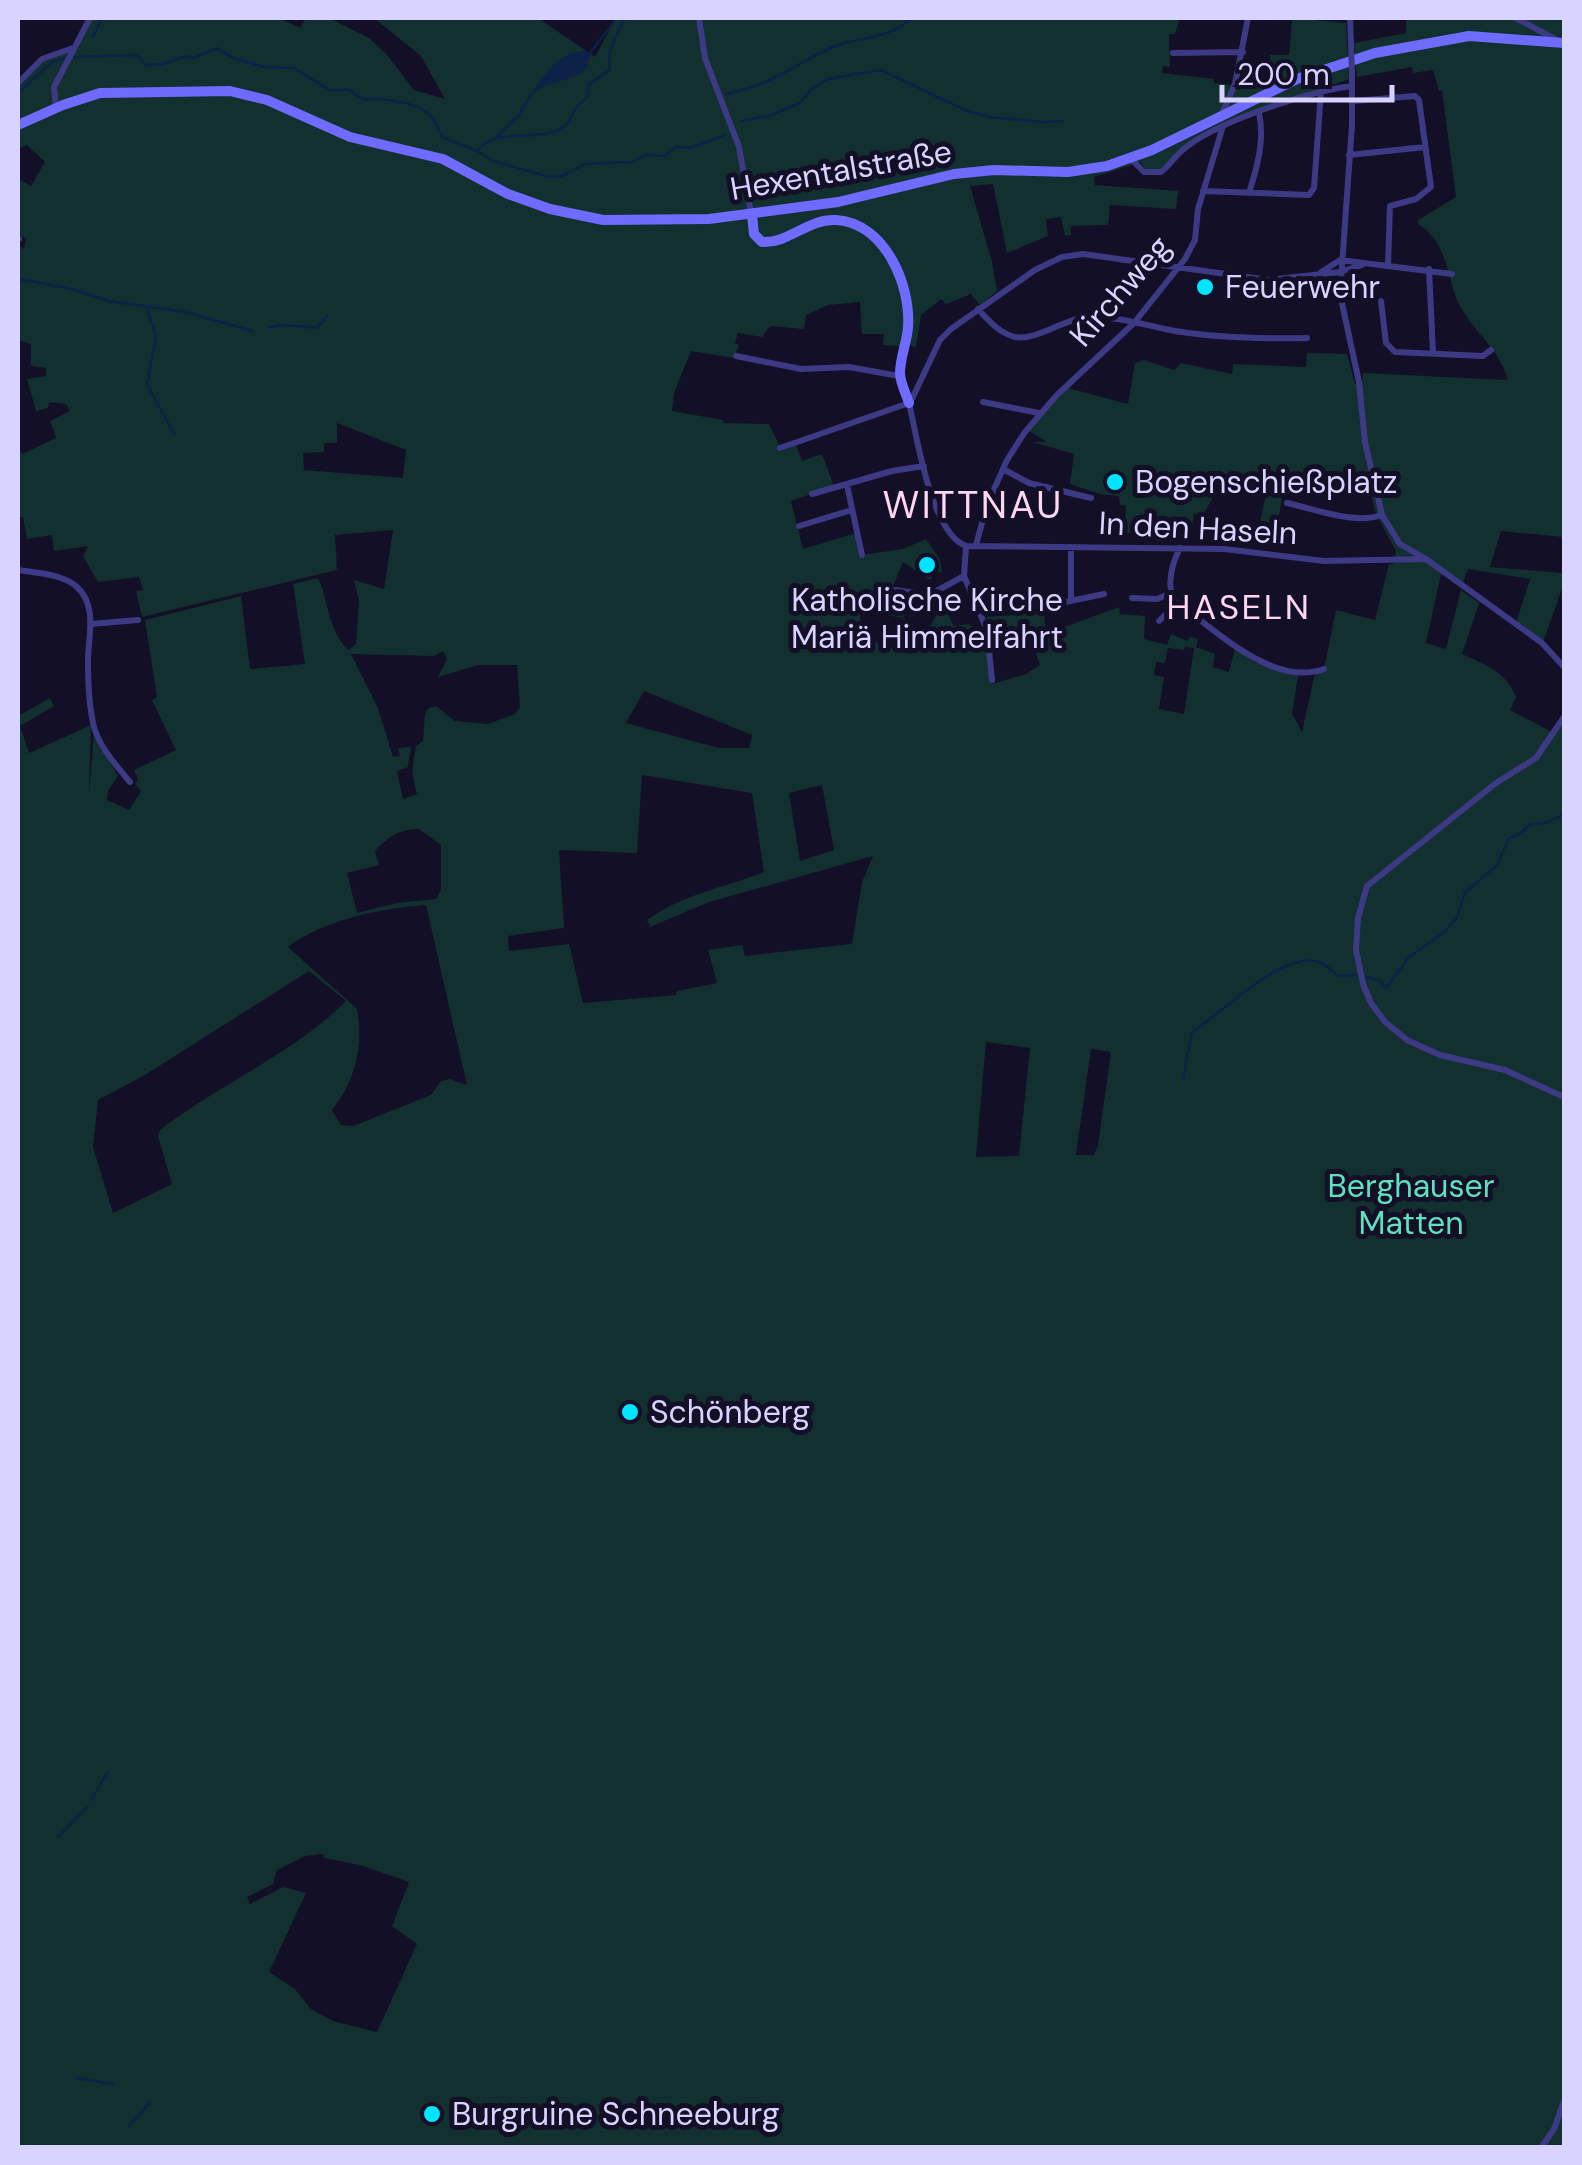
<svg xmlns="http://www.w3.org/2000/svg" width="1582" height="2165" viewBox="0 0 1582 2165" font-family="'DM Sans',sans-serif">
  <rect width="100%" height="100%" fill="#130f26"/>
  <!-- green -->
  <path fill="#12302f" fill-rule="evenodd" d="M93 18H279L300 28 306 18H329L369 38 388 56 414 90 445 99 421 56 374 18H538L595 57 616 18H1180L1175 34H1169L1170 67 1163 66 1162 73 1214 79V83L1233 85 1238 90 1270 76V55H1289L1292 18 1346 23 1349 79 1208 130 1186 144 1159 170 1145 169 1141 162 1094 177 1095 185 1178 191 1176 209 1110 205 1108 225 1071 226V235L1065 236 1061 217 1046 219 1048 236 1007 253 993 184 970 186 992 262 997 291 980 305 971 294 946 304 941 299 921 315 916 347 903 344 902 350 898 346 883 345 884 334H862L860 302 828 305 806 315 804 329 770 326 762 337 738 333 735 343 739 345 734 358 691 351 674 393 672 411 723 420 724 423 769 424 782 451 796 445 802 461 822 454 834 486 791 501 803 549 856 533 862 555 903 549 926 539 940 560 942 573 936 571 930 580 903 562 893 586 904 596 897 606 906 613 903 618 911 622 898 649 912 654 943 605 954 626 968 624 985 634 992 684 1026 674 1040 665 1027 627 1017 628 1018 632 991 633 986 617 1013 615 1014 604 1044 608 1045 629 1064 627 1119 607 1120 614 1145 616 1144 639 1167 645 1171 634 1187 641 1190 637 1198 639 1196 647 1215 654 1213 667 1229 672 1235 648 1254 662 1298 675 1292 714 1302 732 1315 673 1324 669 1336 610 1375 620 1389 564H1393L1396 551 1376 514 1371 495 1285 482 1276 531 1259 528 1266 494 1218 488 1202 517 1194 513 1192 528 1141 527 1140 533H1125L1126 506 1120 505 1119 496 1100 494 1070 484 1074 454 1032 442H1047L1029 431 1068 388 1128 404 1135 363 1144 360 1174 370 1181 363 1232 374 1233 364 1306 367 1307 353 1347 354 1355 384 1362 383 1363 373 1508 380C1498 347 1478 337 1461 308 1445 278 1450 244 1418 224V220L1456 197 1442 90 1439 91 1433 70 1413 73 1412 67 1357 77 1354 43 1406 33V18H1564V537L1501 531 1490 567 1564 573V583L1542 645 1515 626 1530 579 1468 569 1462 585 1441 574 1426 643 1446 649 1461 590 1479 603 1462 654C1484 664 1507 672 1516 697L1510 710 1552 732 1564 711V2147H18V716L50 698 54 706 20 726 29 753 91 725 89 795 94 732 118 776 108 791 107 800 129 810 141 791 135 784 138 779 134 770 176 750 152 700 157 697 145 620 241 596 250 669 305 664 293 584 318 578C329 601 327 628 348 650L356 644 359 600 354 580 384 589 393 530 335 535 337 570 142 617 136 591 143 590 139 577 98 582 83 556 88 546 54 551 52 535 27 539 23 517H18V445L22 454 56 438 50 421 70 411 66 404 49 402 48 408 36 411 27 379 46 376V368L31 366V344L18 340 20 328 18 324V254L20 247 24 249 26 239 18 234V179L31 186 45 162 27 145 18 149V86C33 70 50 46 74 53ZM337 423 406 450 403 478 304 470 303 453 324 452V443H337ZM860 610 903 618 894 648C872 643 859 633 860 610ZM1185 647 1194 648 1184 714 1159 709 1164 677 1154 675 1156 662 1165 663 1168 648 1184 650ZM443 651 447 659 438 677 478 665H517L520 707 515 714 488 724 455 721 436 706 429 708 425 713 423 741 416 746C412 764 411 776 417 794L403 799 397 771 408 767 411 747 398 748 400 756 393 757 378 708 351 654 434 656ZM644 691 752 735 749 748H719L626 723ZM642 775 752 793 764 872C724 888 683 894 647 920L650 927 709 902 873 856 862 882 852 944 745 956 742 945 708 950 717 983 677 991 676 995 583 1003 569 944 509 951 508 936 564 928 559 850 637 853ZM822 785 834 850 800 861 789 793ZM419 829 441 845V890L436 899 397 903 357 913 347 873 379 865 375 851C389 836 398 830 419 829ZM426 905 467 1085 450 1079 441 1081 431 1095 353 1126 341 1125 332 1110C355 1082 364 1045 357 1009L288 947C323 920 382 908 426 905ZM309 971 346 1001C293 1054 219 1084 160 1130L158 1136 172 1184 113 1213 93 1147 98 1100 145 1075ZM986 1042 1030 1048 1019 1156 976 1157ZM1091 1049 1111 1052 1098 1145 1094 1155H1076ZM323 1854 324 1858 360 1865 409 1882 392 1926 417 1944 377 2032 333 2021 311 2009 295 1989 269 1972 306 1893 283 1887 250 1904 247 1897 273 1884 277 1870 305 1856Z"/>
  <!-- water -->
  <path fill="#0c2248" d="M586 51 591 55 586 70C569 82 545 82 531 95 545 73 558 52 586 51Z"/>
  <g fill="none" stroke-linecap="round" stroke-linejoin="round">
    <!-- stream -->
    <path stroke="#0c2248" stroke-width="2.5" d="M609 29 616 18
      M93 37 102 18
      M589 54 607 31
      M74 57 137 55 146 65 163 64 186 56 193 58 217 48 233 58 265 67 294 68 330 90H350L363 100C380 97 416 102 429 114 435 120 438 129 442 137L477 151C496 126 535 143 562 128 573 122 570 108 587 98L589 84 610 70 609 54 624 18
      M18 93 52 62 66 58
      M726 94C773 85 792 65 833 47 863 35 886 41 912 18
      M741 121 769 116 800 103 811 89 828 79 881 70 967 111 990 117 1043 122 1063 121
      M498 136 518 116 531 95
      M477 151 493 161 549 177 562 176 586 164 632 162 646 155 665 156 675 147 690 148 725 135
      M18 279 68 288 109 301 185 312 253 331
      M146 306 156 337 147 384 174 434
      M269 327 287 325 317 328 327 316
      M1367 977 1380 981 1386 988 1408 958 1444 932 1456 919 1465 893 1497 865 1509 838 1518 835 1531 824 1546 823 1564 814
      M1183 1079 1192 1032C1223 1013 1282 950 1319 962 1327 965 1332 971 1338 976L1355 975
      M91 1800 108 1772
      M58 1837 87 1807
      M76 2078 113 2084
      M129 2126 150 2102"/>
    <!-- street -->
    <path stroke="#3d3a85" stroke-width="6" d="M699 18 705 58 739 147 751 213
      M1350 18 1351 43
      M1516 18 1555 39
      M1173 53 1243 52
      M1352 73V125L1340 294 1359 382 1365 442 1382 515 1400 544 1426 559 1542 643 1564 667
      M18 83 42 59 73 48
      M1353 101 1415 96 1419 100 1431 187 1416 199 1390 206 1388 266
      M56 107 54 87 90 18
      M1222 114 1235 84 1248 18
      M1349 155 1425 147
      M1131 159 1144 172H1161C1171 164 1178 152 1189 145 1223 120 1310 91 1352 86
      M1203 191 1309 195 1314 188 1321 92
      M1249 193C1257 168 1265 140 1259 113
      M18 238 19 239
      M1429 269 1433 353
      M1320 273 1340 260 1452 274
      M1381 301 1386 343 1395 352 1483 356 1491 350
      M978 309C989 321 999 333 1015 337 1037 341 1064 318 1090 317 1118 316 1147 326 1175 331 1219 338 1263 339 1307 338
      M736 356 801 369 849 367 899 376
      M983 402 1039 413
      M909 403C917 437 931 533 966 546
      M910 403 940 340 951 329 1035 270 1062 257 1083 254 1269 280 1340 272 1362 265
      M780 448 909 403
      M1003 469 1029 483 1091 498
      M847 485 862 555
      M812 494 892 471 924 466
      M1287 503C1315 509 1355 525 1382 515
      M799 526 852 510
      M976 545 987 505 1007 460 1025 432 1057 395 1134 323 1185 259 1195 240 1198 209 1223 126
      M966 546 1224 549 1324 561 1425 559
      M966 546 964 576 987 630 992 680
      M1180 548C1172 563 1167 583 1173 600 1214 628 1272 688 1324 669
      M18 570C36 573 63 574 77 587 98 606 88 637 88 661 88 681 89 704 93 723 98 746 116 765 130 782
      M861 594 895 590 929 595 964 576
      M1132 598 1157 599 1171 593
      M1071 601V547
      M1046 606 1104 594
      M1159 621 1168 612 1173 600
      M91 624 138 620
      M1564 717 1536 758 1496 783 1367 886 1358 918 1356 950 1363 984 1371 1003 1385 1022 1407 1040 1440 1055 1505 1070 1564 1097
      M1541 2148 1554 2129 1564 2101"/>
    <!-- secondary -->
    <path stroke="#6f6bff" stroke-width="10" d="M18 125 63 105 100 93 230 91 267 100 350 137 443 159 508 194 550 209 603 220 709 219 838 202 954 174 994 170 1068 172 1107 166 1152 150 1297 79 1375 53 1469 36 1564 43
      M752 215 754 234 762 242C788 244 809 218 836 220 885 223 911 285 908 327 907 342 900 358 900 373 900 382 906 394 909 403"/>
    <!-- street-bridge -->
    <path stroke="#3d3a85" stroke-width="6" d="M1351 43 1352 73"/>
  </g>
  <!-- markers -->
  <g fill="#00e5ff" stroke="#130f26" stroke-width="4">
    <circle cx="1205" cy="287" r="10"/>
    <circle cx="1115" cy="482" r="10"/>
    <circle cx="927" cy="565" r="10"/>
    <circle cx="630" cy="1412" r="10"/>
    <circle cx="432" cy="2114" r="10"/>
  </g>
  <g text-anchor="middle" stroke-width="10" stroke-linejoin="round" paint-order="stroke">
    <!-- street labels -->
    <g font-size="32" fill="#d9d4ff" stroke="#130f26">
      <text transform="translate(841 170) rotate(-10)" y="11">Hexentalstraße</text>
      <text transform="translate(1120 291) rotate(-49)" y="11">Kirchweg</text>
      <text transform="translate(1198 528) rotate(3)" y="11">In den Haseln</text>
    </g>
    <!-- poi labels -->
    <g font-size="32" fill="#d9d4ff" stroke="#130f26" text-anchor="start">
      <text x="1225" y="298">Feuerwehr</text>
      <text x="1135" y="493">Bogenschießplatz</text>
      <text x="927" y="611" text-anchor="middle">Katholische Kirche<tspan x="927" dy="37">Mariä Himmelfahrt</tspan></text>
      <text x="650" y="1423">Schönberg</text>
      <text x="452" y="2125">Burgruine Schneeburg</text>
    </g>
    <!-- park labels -->
    <g font-size="32" fill="#5fe0c0" stroke="#130f26">
      <text x="1411" y="1197">Berghauser<tspan x="1411" dy="37">Matten</tspan></text>
    </g>
    <!-- neighbourhood labels -->
    <g font-size="35" letter-spacing="2.5" fill="#ffd6f0" stroke="#130f26">
      <text x="1239" y="619">HASELN</text>
    </g>
    <!-- quarter labels -->
    <g font-size="38" letter-spacing="2.5" fill="#ffd6f0" stroke="#130f26">
      <text x="973" y="518">WITTNAU</text>
    </g>
  </g>
  <!-- border -->
  <rect width="1582" height="2165" fill="none" stroke="#d9d4ff" stroke-width="40"/>
  <!-- scale -->
  <path d="M1222 85v15h170v-15" fill="none" stroke="#d9d4ff" stroke-width="5"/>
  <text x="1237" y="85" font-size="30" fill="#d9d4ff" stroke="#130f26" stroke-width="8" paint-order="stroke">200 m</text>
</svg>
